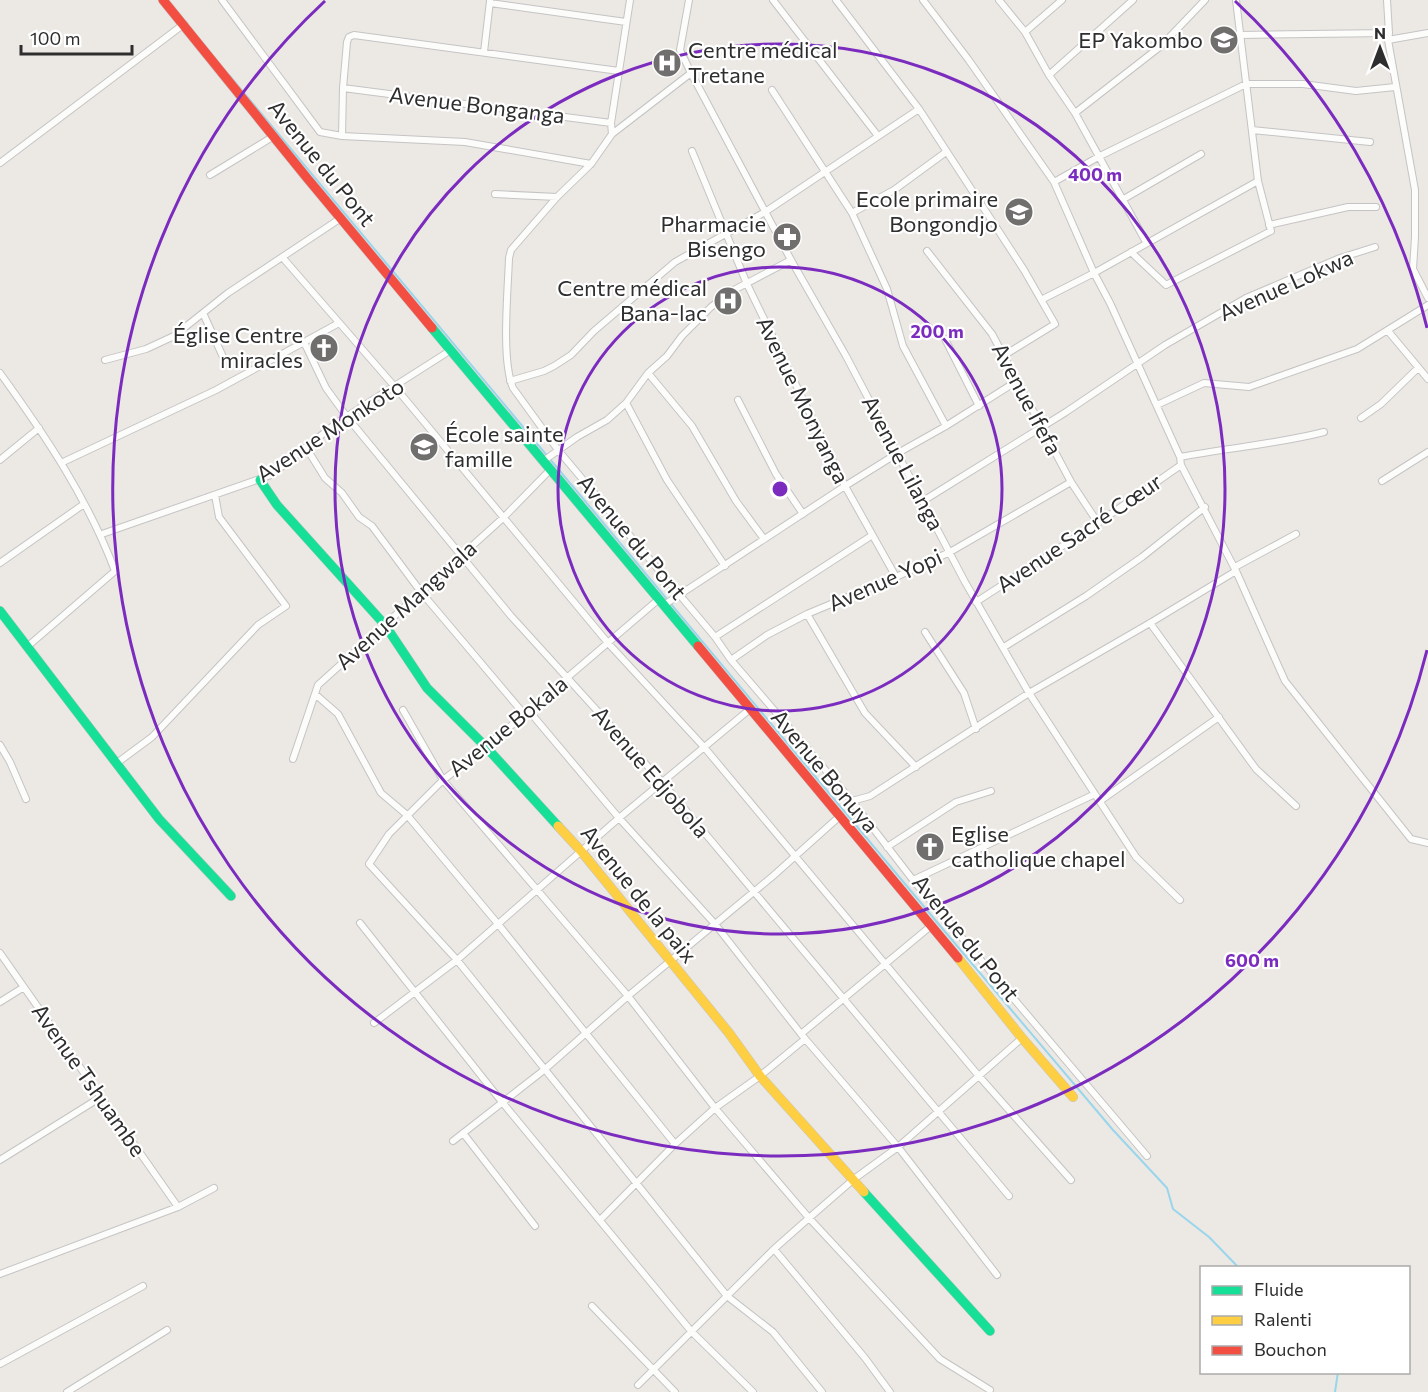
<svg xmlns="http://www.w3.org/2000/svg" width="1428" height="1392" viewBox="0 0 1428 1392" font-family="Commissioner,sans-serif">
  <rect width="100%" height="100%" fill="#ece8e4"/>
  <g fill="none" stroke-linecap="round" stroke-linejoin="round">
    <!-- stream -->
    <path stroke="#99d6ec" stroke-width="2" d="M229 75 941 927 1113 1130 1167 1188 1173 1209 1209 1237 1239 1268
      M1335 1392 1338 1372"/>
    <!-- street casing -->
    <g stroke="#c5c4c5" stroke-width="8">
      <path id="street" d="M222 0 320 132 342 136 465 142 591 164
        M689 0 680 50 691 73 791 260 846 356 965 582 1029 693 1136 857 1180 900
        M773 0 878 136
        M836 0 919 109 1024 270 1055 324 1003 356
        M923 0 968 59 1054 182 1094 273 1110 303 1180 457 1181 465 1236 571 1285 681 1411 839 1428 843
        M999 0 1025 32 1049 75 1075 113 1146 242
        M490 3 626 22
        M1025 32 1062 0
        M1389 33 1388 40 1415 190V237L1413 269 1428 298
        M1240 35 1389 33 1387 0
        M1388 40 1428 33
        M484 52 490 1
        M691 73 612 134 591 164 557 197 511 250 509 258C508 290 501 360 513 388L558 450 715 637 731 660 852 801 913 880 1147 1156
        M1049 75 1133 0
        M343 88 611 123
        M772 90 852 213 887 289 903 346 946 426
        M1075 113 1161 46 1205 0
        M1252 130 1370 142
        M612 134 611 123 630 0
        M342 136 343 88 347 42 349 37 354 35 619 71
        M692 151 747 284 845 486 896 577
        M0 163 184 24
        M210 175 274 136
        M1054 182 1100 156 1246 84H1303L1356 91 1395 87
        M495 194 557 197
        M1122 200 1201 154
        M852 213 894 190 946 152
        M1269 225 1348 207H1376
        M927 251 992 334 1071 482 1098 523
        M1131 252 1166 285 1271 231 1258 181 1236 0
        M283 258 395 387 608 643 704 747 978 1075 1071 1180
        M1041 300 1094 273 1258 181
        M203 313 223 357
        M1388 331 1428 379
        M945 339 979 406
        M304 342 326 388 347 417 511 616 662 782 1009 1196
        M105 360 146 349 174 336 228 293 341 218
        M0 373C45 435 88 499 115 571L28 646
        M648 373 692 426 736 501 764 539
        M510 381 544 371 554 366 571 355 594 331 675 262 765 212 919 109
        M738 400 776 474 803 514
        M626 403 667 480 725 566
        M1157 405 1204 383 1249 387 1357 349 1428 305
        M1361 418 1381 404 1418 368
        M307 449 325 478 342 493 359 517 372 526 421 592 524 714
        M1180 457C1228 448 1277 444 1324 432
        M546 459 577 437 607 420 626 403 648 373 667 356 682 336 711 307 730 292 791 260
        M0 460 39 428
        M61 463 216 390 339 323
        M1382 481 1428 452
        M923 501 1066 412 1165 345 1246 298 1340 258 1375 247
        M102 534 271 475 338 422 451 350
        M0 563 84 504
        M1235 567 1296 534
        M659 599 486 747 443 780 389 834 369 864 457 960 727 1296 773 1332 822 1392
        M976 602 1098 523 1181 465
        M667 603 845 486 898 453 946 426 1017 381
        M807 614 865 713 916 767
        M1150 623 1256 769 1296 806
        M925 632 964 693 976 729
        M715 637 871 536
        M1004 647 1086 596 1142 557 1205 507
        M731 660 767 635 807 614 896 577 950 552 1071 482
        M315 694 338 714 381 793 407 815 498 924 675 1144
        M403 710 443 780 628 996 715 1108 809 1218 940 1359 990 1390
        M529 711 619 818 715 924 801 1034 898 1147 997 1275
        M0 745 10 762 26 799
        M293 759 318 685 503 518 550 470
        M117 763 152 737 258 625 286 606 219 517 215 495
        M852 801 870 796 1029 693 1150 623 1236 571
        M1100 801 1219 717
        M887 847 956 802 991 791
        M913 880 1095 794
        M360 923 502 1102 691 1331 753 1392
        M0 953 178 1207
        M0 1002 24 987
        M374 1023 457 960 619 818 750 709
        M801 1034 932 925
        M463 1133 535 1226
        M453 1141 544 1070 628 996 773 876 840 816
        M0 1160 101 1097
        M600 1220 675 1144 715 1108 760 1076 805 1039
        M774 1249 865 1358 890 1392
        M0 1274 178 1207 214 1188
        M592 1306 675 1392
        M0 1364 143 1286
        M638 1385 774 1249 809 1218 854 1179 898 1147 1022 1038
        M67 1392 167 1330"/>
    </g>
    <!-- fast casing -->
    <g stroke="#c5c4c5" stroke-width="10">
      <path id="fast" d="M432 328 698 646
        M260 480 277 505 385 625 427 688 486 747 558 826
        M0 611 159 819 231 896
        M864 1192 990 1331"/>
    </g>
    <!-- slow casing -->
    <g stroke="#c5c4c5" stroke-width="10">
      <path id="slow" d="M558 826 581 851 729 1033 760 1076 864 1192
        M958 958 1022 1038 1073 1097"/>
    </g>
    <!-- jam casing -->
    <g stroke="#c5c4c5" stroke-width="10">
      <path id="jam" d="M163 0 307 178 432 328
        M698 646 958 958"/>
    </g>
    <!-- street -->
    <use href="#street" stroke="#fcfcfb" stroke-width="6"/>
    <!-- fast -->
    <use href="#fast" stroke="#16e098" stroke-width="9"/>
    <!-- slow -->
    <use href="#slow" stroke="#ffcf43" stroke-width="9"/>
    <!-- jam -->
    <use href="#jam" stroke="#f24e42" stroke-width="9"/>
  </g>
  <!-- distance rings -->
  <g fill="none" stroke="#7b2cbf" stroke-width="3">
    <circle cx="780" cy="489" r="222"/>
    <circle cx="780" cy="489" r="445"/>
    <path d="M1427 650A667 667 0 1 1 325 1M1235 1A667 667 0 0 1 1427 328"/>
  </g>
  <!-- icons -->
  <defs>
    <g id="school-disc" transform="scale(1.5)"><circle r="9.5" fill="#706f6e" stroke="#fff"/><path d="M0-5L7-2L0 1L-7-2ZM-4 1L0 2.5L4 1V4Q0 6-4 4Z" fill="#fff"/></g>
    <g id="hospital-disc" transform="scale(1.5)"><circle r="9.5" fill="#706f6e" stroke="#fff"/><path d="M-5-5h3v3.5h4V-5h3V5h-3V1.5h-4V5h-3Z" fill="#fff"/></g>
    <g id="pharmacy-disc" transform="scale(1.5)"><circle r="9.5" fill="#706f6e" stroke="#fff"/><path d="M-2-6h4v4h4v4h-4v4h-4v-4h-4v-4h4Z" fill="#fff"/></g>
    <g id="church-disc" transform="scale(1.5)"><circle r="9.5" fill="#706f6e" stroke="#fff"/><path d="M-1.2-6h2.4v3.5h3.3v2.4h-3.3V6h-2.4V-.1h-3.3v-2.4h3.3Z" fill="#fff"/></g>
  </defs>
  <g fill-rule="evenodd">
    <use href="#school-disc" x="1224" y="40"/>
    <use href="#hospital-disc" x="667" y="63"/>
    <use href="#school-disc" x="1019" y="212"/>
    <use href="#pharmacy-disc" x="787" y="237"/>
    <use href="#hospital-disc" x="728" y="301"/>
    <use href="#church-disc" x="324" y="348"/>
    <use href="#school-disc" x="424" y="447"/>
    <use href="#church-disc" x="930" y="847"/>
  </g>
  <g text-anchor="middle" stroke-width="4.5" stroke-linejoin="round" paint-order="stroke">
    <!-- poi labels -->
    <g font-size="22" fill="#2e2e2e" stroke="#fff" text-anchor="end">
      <text x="1203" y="48">EP Yakombo</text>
      <text x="688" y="58" text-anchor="start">Centre médical<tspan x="688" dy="25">Tretane</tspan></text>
      <text x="998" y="207">Ecole primaire<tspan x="998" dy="25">Bongondjo</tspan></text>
      <text x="766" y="232">Pharmacie<tspan x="766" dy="25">Bisengo</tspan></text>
      <text x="707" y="296">Centre médical<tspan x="707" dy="25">Bana-lac</tspan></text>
      <text x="303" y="343">Église Centre<tspan x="303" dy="25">miracles</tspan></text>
      <text x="445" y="442" text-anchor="start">École sainte<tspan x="445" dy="25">famille</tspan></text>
      <text x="951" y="842" text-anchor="start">Eglise<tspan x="951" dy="25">catholique chapel</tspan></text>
    </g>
    <!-- street labels -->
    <g font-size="22" fill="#2e2e2e" stroke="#fff">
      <text transform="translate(477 105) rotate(7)" y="8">Avenue Bonganga</text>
      <text transform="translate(322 163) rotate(51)" y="8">Avenue du Pont</text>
      <text transform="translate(1286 285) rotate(-24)" y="8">Avenue Lokwa</text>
      <text transform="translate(1027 399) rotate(62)" y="8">Avenue Ifefa</text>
      <text transform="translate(803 400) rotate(64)" y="8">Avenue Monyanga</text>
      <text transform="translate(330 430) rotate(-33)" y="8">Avenue Monkoto</text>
      <text transform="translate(903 463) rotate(62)" y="8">Avenue Lilanga</text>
      <text transform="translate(1079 533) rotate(-34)" y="8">Avenue Sacré Cœur</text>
      <text transform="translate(632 537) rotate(50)" y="8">Avenue du Pont</text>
      <text transform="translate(885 580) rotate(-24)" y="8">Avenue Yopi</text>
      <text transform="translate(406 605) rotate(-42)" y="8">Avenue Mangwala</text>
      <text transform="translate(508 726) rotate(-39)" y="8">Avenue Bokala</text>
      <text transform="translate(825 771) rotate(50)" y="8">Avenue Bonuya</text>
      <text transform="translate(651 772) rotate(49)" y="8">Avenue Edjobola</text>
      <text transform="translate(639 894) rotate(51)" y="8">Avenue de la paix</text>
      <text transform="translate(966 938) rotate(51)" y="8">Avenue du Pont</text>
      <text transform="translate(89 1080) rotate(55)" y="8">Avenue Tshuambe</text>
    </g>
  </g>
  <circle cx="780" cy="489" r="9" fill="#7b2cbf" stroke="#fff" stroke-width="3"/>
  <g font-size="18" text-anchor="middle" font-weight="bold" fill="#7b2cbf" stroke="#fff" stroke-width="4.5" stroke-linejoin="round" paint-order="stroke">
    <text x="1095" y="181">400 m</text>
    <text x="937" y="338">200 m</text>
    <text x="1252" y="967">600 m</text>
  </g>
  <!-- legend -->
  <rect x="1200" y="1266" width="210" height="108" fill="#ffffff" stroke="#ababab" stroke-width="1.5"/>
  <rect x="1212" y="1286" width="30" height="9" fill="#16e098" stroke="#ababab" stroke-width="1.5"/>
  <text x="1254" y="1296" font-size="18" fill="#2e2e2e">Fluide</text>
  <rect x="1212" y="1316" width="30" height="9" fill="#ffcf43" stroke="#ababab" stroke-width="1.5"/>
  <text x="1254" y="1326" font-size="18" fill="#2e2e2e">Ralenti</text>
  <rect x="1212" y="1346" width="30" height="9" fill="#f24e42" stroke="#ababab" stroke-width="1.5"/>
  <text x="1254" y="1356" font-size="18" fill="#2e2e2e">Bouchon</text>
  <!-- north arrow -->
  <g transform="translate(1380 48)" stroke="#ffffff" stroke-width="4.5" paint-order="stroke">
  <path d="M0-4.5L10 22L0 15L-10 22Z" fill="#2e2e2e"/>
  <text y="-9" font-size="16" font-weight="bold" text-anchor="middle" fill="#2e2e2e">N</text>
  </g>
  <!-- scale -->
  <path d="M21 45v9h111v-9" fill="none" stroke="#2e2e2e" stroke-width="3"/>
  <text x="30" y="45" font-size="18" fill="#2e2e2e" stroke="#ffffff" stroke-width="4.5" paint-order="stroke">100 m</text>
</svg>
